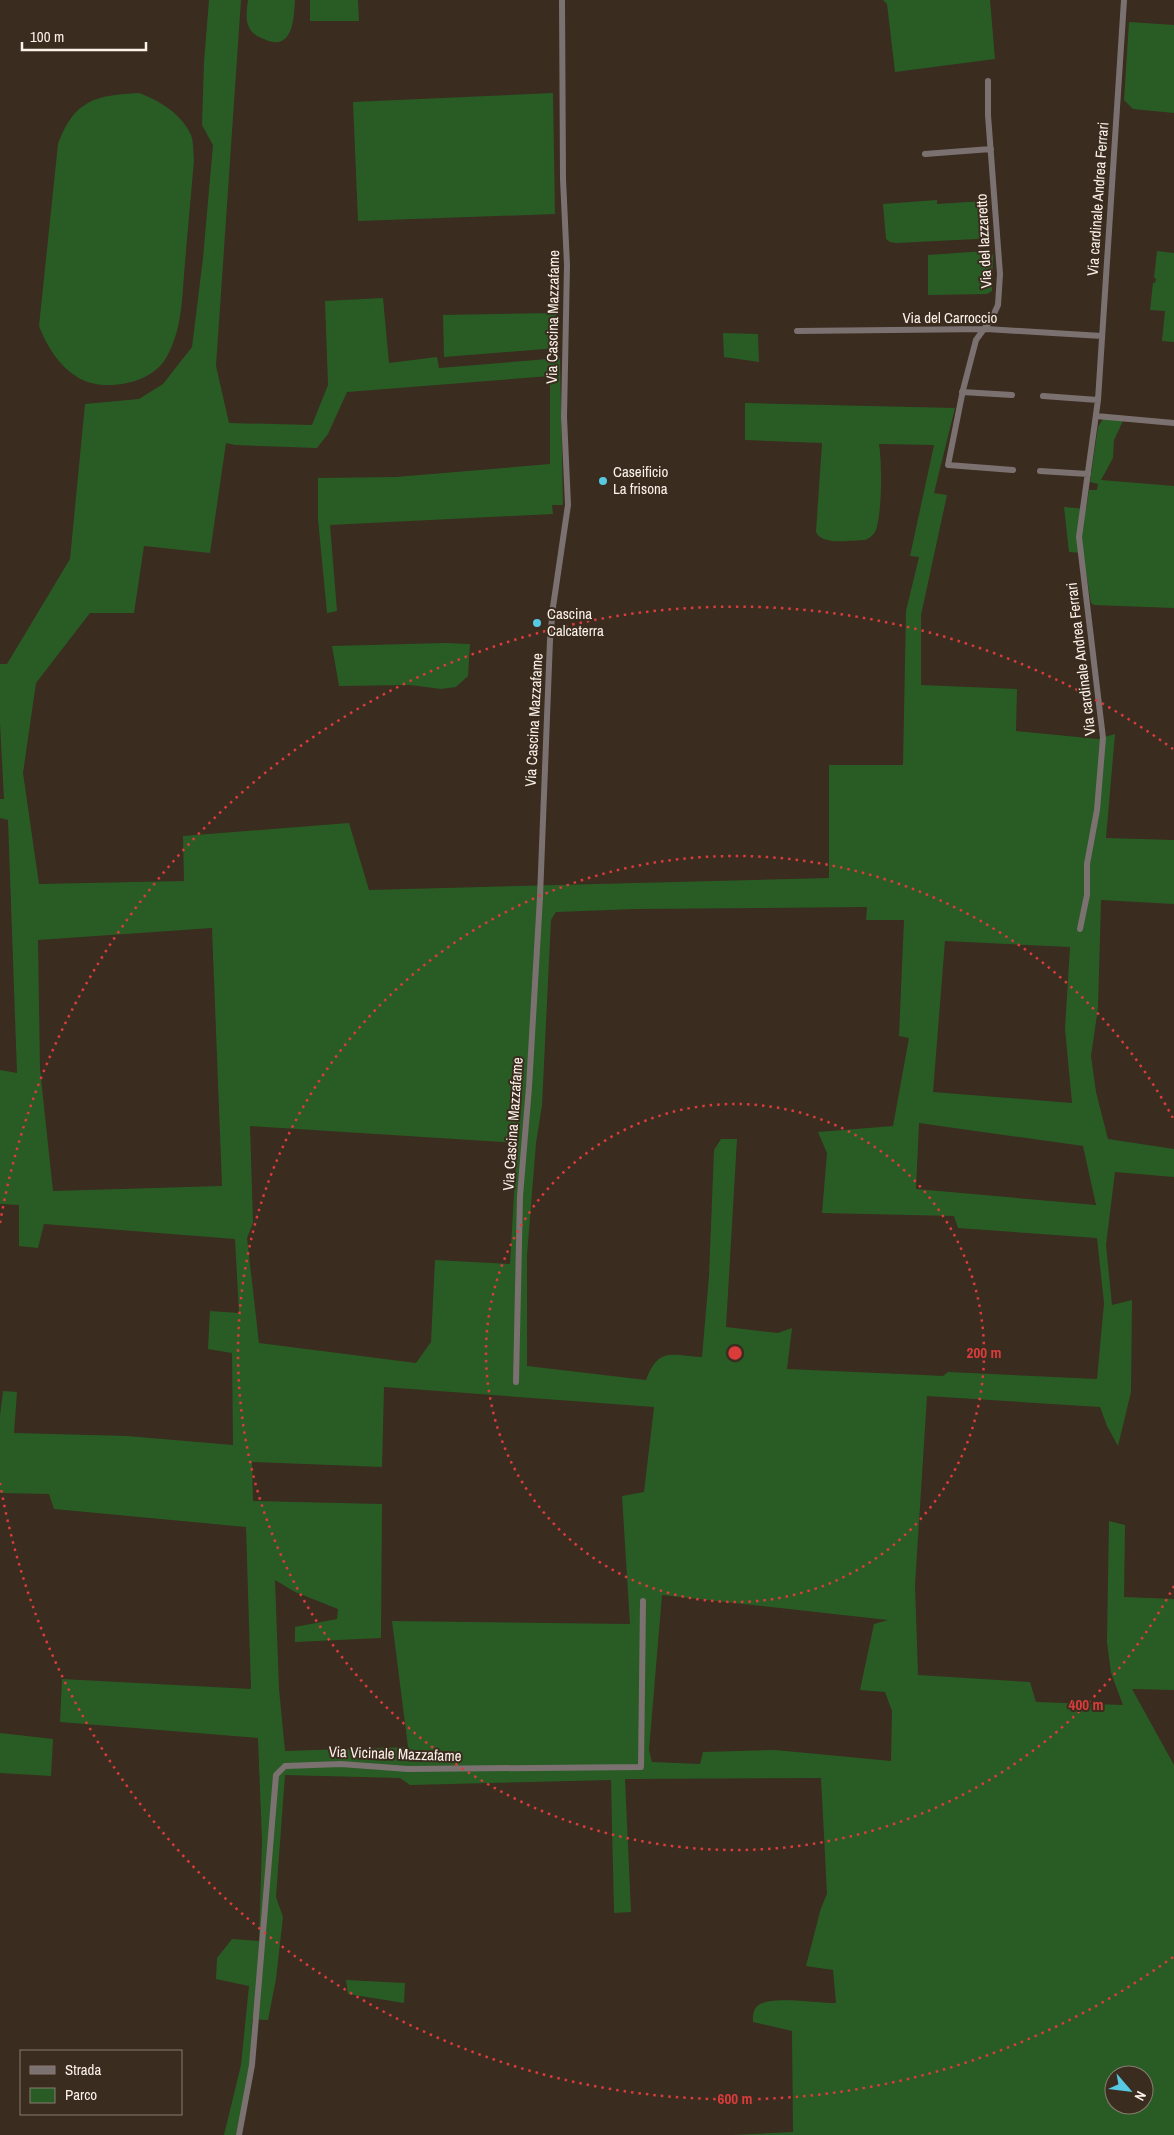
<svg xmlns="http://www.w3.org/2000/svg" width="1174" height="2135" viewBox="0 0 1174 2135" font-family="'Archivo Narrow',sans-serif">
  <rect width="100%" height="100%" fill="#3a2c1f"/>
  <!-- green -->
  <path fill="#295c24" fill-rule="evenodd" d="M209 0H241L216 366 229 423 312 425 328 385 325 301 383 298 389 363 437 357 439 368 560 358 563 505H552L553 514 330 525 337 611 327 613 318 519V478L396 477 550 464V376L347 392 328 434 317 448 235 445 226 443 210 553 144 546 134 613H90L36 683 23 773 39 884 184 881 183 836 349 823 369 890 829 878V765H903L906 611 919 557 910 556 934 445 879 444C882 462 882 508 877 526 876 533 871 538 865 540 852 540 822 546 816 532L822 443 745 440V403L955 408 934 493 947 495 921 615V685L1017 689 1016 731 1098 739 1115 734 1106 838 1174 840V904L1101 900 1098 1008 1091 1056 1096 1092 1108 1139 1174 1149V1177L1115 1172 1106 1245 1112 1305 1132 1300 1131 1392 1118 1446 1107 1426 1100 1407 927 1396 915 1585 918 1675 1030 1682 1036 1702 1123 1705 1111 1673 1107 1642 1109 1521 1125 1525 1124 1597 1174 1599V1690L1132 1689 1174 1765V2135H732L793 2132 792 2031 753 2022C753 2015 753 2008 760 2004 775 1996 818 2003 836 2003L833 1970 806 1966 821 1908 827 1894 821 1778 625 1779 631 1912 614 1913 611 1780 410 1785 400 1778 285 1775 276 1897 283 1917 276 1979 268 2020 252 2019 250 2066 236 2135H224L241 2065 249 1986 216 1979 217 1958 232 1939 259 1941 262 1841 258 1738 60 1722 62 1679 251 1689 246 1527 54 1509 49 1494 0 1493V1416L3 1391 17 1392 14 1433 127 1436 233 1445 232 1353 208 1349 210 1311 239 1313 235 1239 44 1224 38 1248 19 1246V1205L0 1204V1070L17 1073 8 820 0 818V799H4L0 723V664H7L70 559 85 404 139 399 163 384 192 347 203 258 213 145 202 125 204 62ZM867 907 866 920H904L899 1036 909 1038 893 1126 818 1132 827 1153 822 1213 954 1216 958 1228 1097 1238 1104 1303 1097 1379 948 1372 943 1376 923 1375 787 1369 792 1328 778 1333 726 1327 737 1139H721L714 1150 709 1276 702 1357C672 1356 659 1346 646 1380L527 1366V1255L536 1143 542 1105 551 920 556 912 635 909ZM212 928 222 1186 53 1191 40 1069 38 940ZM945 941 1070 947 1065 1029 1072 1103 933 1092ZM919 1123 1083 1146 1096 1205 916 1189ZM250 1126 517 1143 510 1264 435 1260 431 1342 416 1363 259 1343 247 1238 253 1223ZM384 1387 654 1407 644 1492 622 1496 630 1624 392 1621 408 1747 285 1751 279 1689 275 1580 295 1592 338 1609 337 1619 295 1627V1642L381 1638 382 1504 253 1501 252 1462 382 1467ZM662 1595 888 1620 874 1624 860 1690 885 1692 892 1711 891 1761 775 1750 703 1752 700 1764 652 1762 649 1750ZM1114 2075H1144V2105H1114Z
    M248 0H295C294 18 293 53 264 39 258 37 251 33 249 27 245 20 247 8 248 0Z
    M310 0H358L359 21H310Z
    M870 0H990L995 59 895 72 887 4 883 0Z
    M1129 22 1174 25V113L1133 109 1124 100Z
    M139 93C160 101 180 113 190 133 194 140 193 152 194 160 191 194 188 228 185 262 182 295 183 329 166 358 154 379 125 386 103 385 70 383 50 354 39 326L58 144C74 100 96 95 139 93Z
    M553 93 555 214 358 221 353 102Z
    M937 200V204L984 201 987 227 983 237 977 239 897 243 890 242 886 239 883 204Z
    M985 251 993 255 992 291 987 294 928 295V255Z
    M1157 251 1174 253V342L1162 341 1165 311 1150 310 1153 283H1155L1156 278H1154Z
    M556 313 557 348 444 357 443 315Z
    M723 333 758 334 759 362 724 357Z
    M1103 419 1123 421 1114 440 1113 458 1101 480 1174 486V608L1094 605 1091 603 1083 553 1069 552 1064 507 1086 509 1089 490H1097L1098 484 1090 482 1098 427Z
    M445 643 470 644 468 676 456 687 441 689 410 685 339 686 332 646Z
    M0 1733 53 1739 51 1776 0 1773Z
    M346 1980 405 1983 404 2003 348 1994Z"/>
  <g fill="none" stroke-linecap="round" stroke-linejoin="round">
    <!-- street -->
    <path stroke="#7c7171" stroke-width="6" d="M988 81V115L1000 274 998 305 992 318 976 340 963 390 948 465 1013 470
      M925 154 991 149
      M797 331 987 329 1102 336
      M962 392 1012 395
      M1043 396 1098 400
      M1096 416 1174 423
      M1040 471 1088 474
      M1080 929 1087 895V864L1097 810 1103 738 1079 537 1098 400 1124 0
      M516 1382 520 1196 529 1087 540 897 550 640 553 607 568 505 564 417 567 265 563 179 562 0
      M239 2135 252 2065 276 1775 285 1766 341 1764 408 1769 641 1767 643 1601"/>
  </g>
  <!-- distance rings -->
  <g fill="none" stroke="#da3c3b" stroke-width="2.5" stroke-dasharray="2.5 5">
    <circle cx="735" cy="1353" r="249"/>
    <path d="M1174 1586A497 497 0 1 1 1174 1120"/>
    <path d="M1173 1957A746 746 0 0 1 0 1483M0 1223A746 746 0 0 1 1173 749"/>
  </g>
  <!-- markers -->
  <g fill="#57c9e2" stroke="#3a2c1f" stroke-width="2">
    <circle cx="603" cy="481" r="5"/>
    <circle cx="537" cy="623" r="5"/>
  </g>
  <g text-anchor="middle" stroke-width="4" stroke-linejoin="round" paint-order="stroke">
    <!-- street labels -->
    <g font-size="15" fill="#fcf2ea" stroke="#3a2c1f">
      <text transform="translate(1098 199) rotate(-86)" y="5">Via cardinale Andrea Ferrari</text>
      <text transform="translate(984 241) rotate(-93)" y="5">Via del lazzaretto</text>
      <text transform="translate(553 317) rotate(-89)" y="5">Via Cascina Mazzafame</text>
      <text x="950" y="323">Via del Carroccio</text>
      <text transform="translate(1081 659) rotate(-97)" y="5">Via cardinale Andrea Ferrari</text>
      <text transform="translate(534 720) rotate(-87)" y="5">Via Cascina Mazzafame</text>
      <text transform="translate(513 1124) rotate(-86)" y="5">Via Cascina Mazzafame</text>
      <text transform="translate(395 1754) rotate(2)" y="5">Via Vicinale Mazzafame</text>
    </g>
    <!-- poi labels -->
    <g font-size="15" fill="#fcf2ea" stroke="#3a2c1f" text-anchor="start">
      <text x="613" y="477">Caseificio<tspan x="613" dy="17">La frisona</tspan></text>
      <text x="547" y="619">Cascina<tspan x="547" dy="17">Calcaterra</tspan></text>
    </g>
  </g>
  <circle cx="735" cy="1353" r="8" fill="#da3c3b" stroke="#3a2c1f" stroke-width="2.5"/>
  <g font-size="15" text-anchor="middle" font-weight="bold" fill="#da3c3b" stroke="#3a2c1f" stroke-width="4" stroke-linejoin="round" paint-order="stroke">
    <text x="984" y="1358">200 m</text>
    <text x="1086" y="1710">400 m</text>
    <text x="735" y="2104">600 m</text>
  </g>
  <!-- legend -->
  <rect x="20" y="2050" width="162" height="65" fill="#3a2c1f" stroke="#887b70"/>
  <rect x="30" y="2066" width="25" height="8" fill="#7c7171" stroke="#887b70"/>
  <text x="65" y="2075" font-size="15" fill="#fcf2ea">Strada</text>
  <rect x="30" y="2088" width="25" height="15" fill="#295c24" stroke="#887b70"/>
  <text x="65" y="2100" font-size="15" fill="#fcf2ea">Parco</text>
  <!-- north arrow -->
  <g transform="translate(1129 2090) rotate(118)"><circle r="24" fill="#3a2c1f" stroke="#887b70"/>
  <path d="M0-4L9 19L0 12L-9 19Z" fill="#57c9e2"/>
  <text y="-8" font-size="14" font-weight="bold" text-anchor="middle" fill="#fcf2ea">N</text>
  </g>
  <!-- scale -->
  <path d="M22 42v8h124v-8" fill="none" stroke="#fcf2ea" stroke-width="2.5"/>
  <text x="30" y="42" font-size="15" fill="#fcf2ea" stroke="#3a2c1f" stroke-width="4" paint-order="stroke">100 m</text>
</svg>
